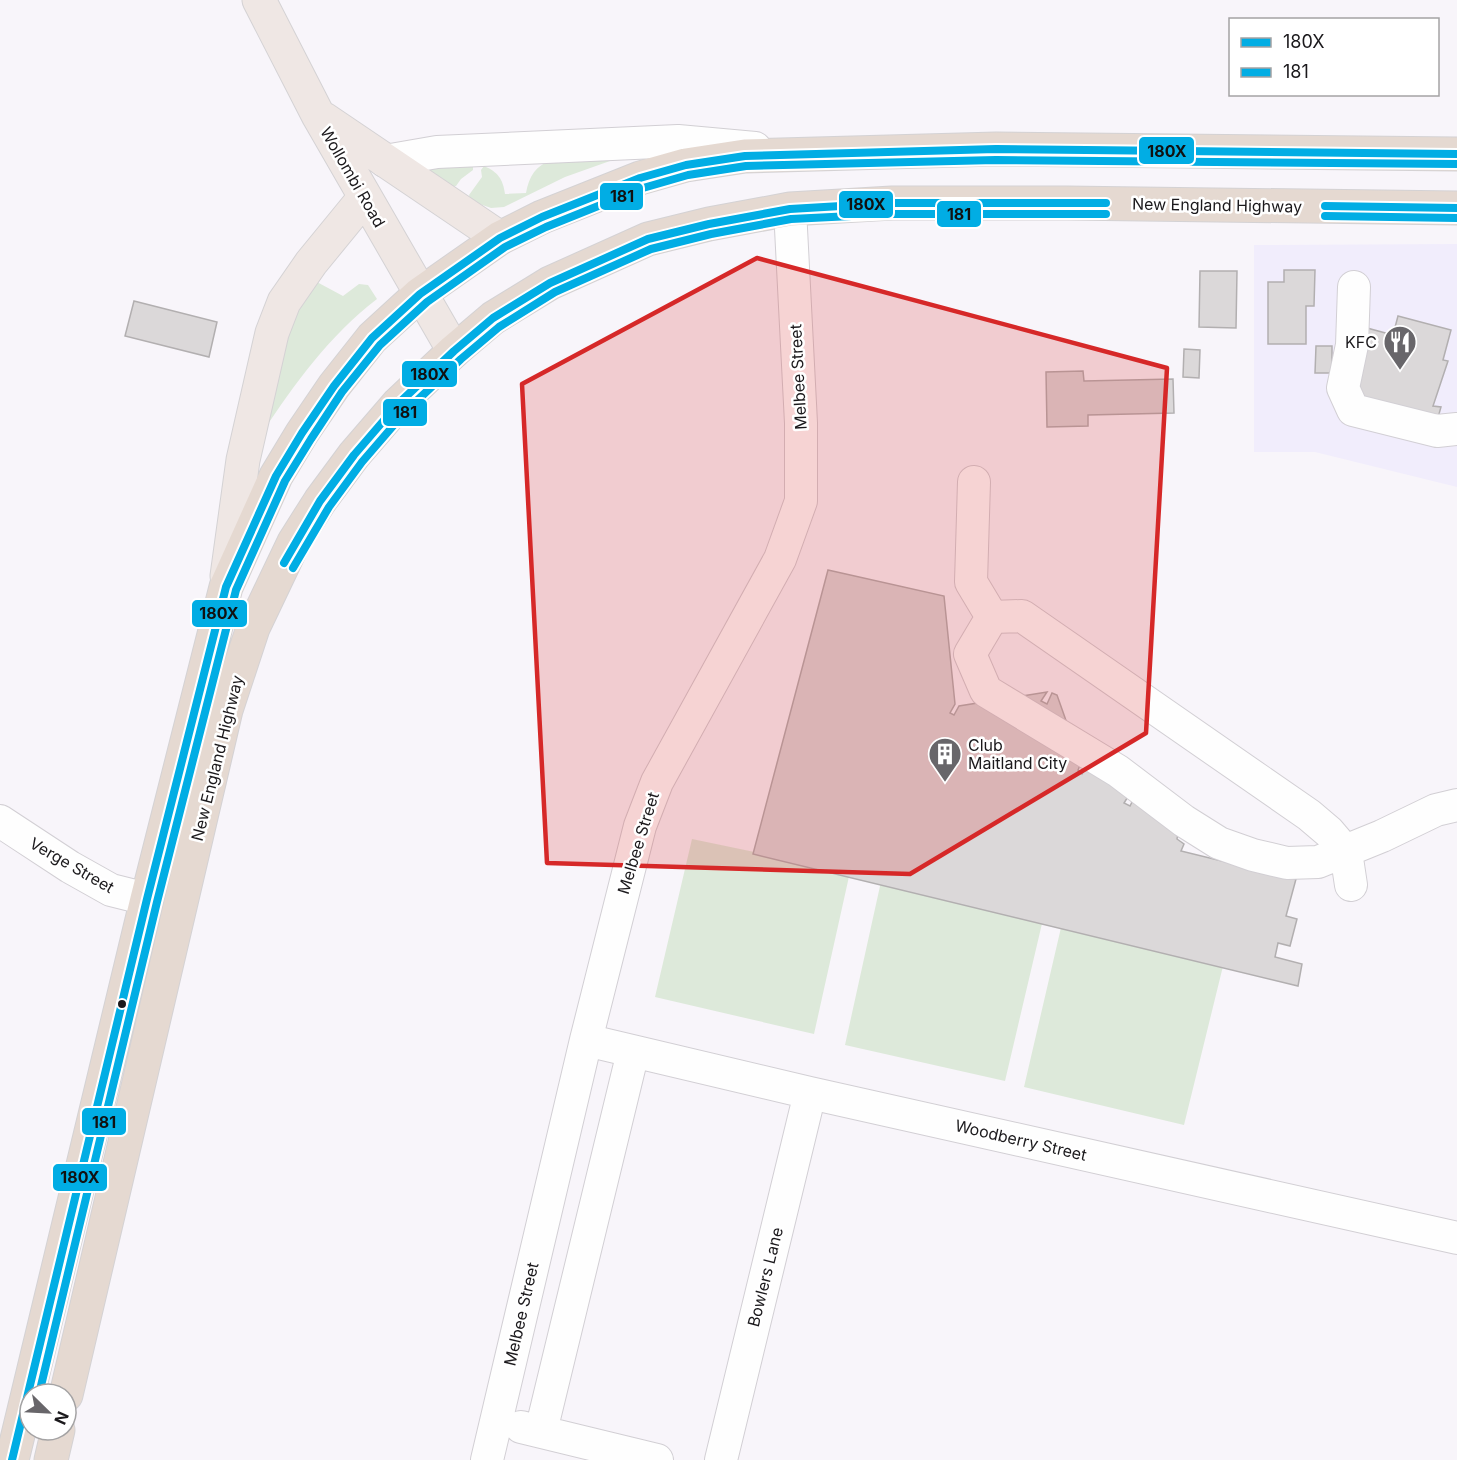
<svg xmlns="http://www.w3.org/2000/svg" width="1457" height="1460" viewBox="0 0 1457 1460" font-family="Inter,sans-serif">
  <rect width="100%" height="100%" fill="#f8f5fa"/>
  <!-- commercial -->
  <path fill="#f1edfc" d="M1457 244V487L1315 452H1254V245Z"/>
  <!-- green -->
  <path fill="#dde9da" d="M624 156 565 177 504 207 491 208 471 201 469 195 482 177 481 170 484 166C498 172 503 179 505 194L526 193C529 176 536 165 552 160Z
    M473 164V170L461 179 456 186 449 187 423 168Z
    M315 281 343 296 359 284 368 285 377 299C329 336 295 383 262 433L275 377 295 311Z
    M692 839 850 872 814 1034 655 997Z
    M882 877 1044 915 1005 1081 845 1045Z
    M1063 919 1225 958 1184 1125 1024 1087Z"/>
  <!-- building -->
  <path fill="#dbd8d9" stroke="#b2afb0" stroke-width="1.5" d="M1284 270H1315L1314 306H1306V344H1268V282H1284Z
    M1200 271H1237L1236 328 1199 327Z
    M134 301 217 322 209 357 125 336Z
    M1398 316 1451 330 1443 360 1448 361 1433 406 1441 407 1437 421 1356 399 1367 328 1393 335Z
    M1316 346H1332V373H1315Z
    M1184 349 1200 350 1199 378 1183 377Z
    M1083 371 1084 381 1173 379 1174 413 1088 415V426L1047 427 1046 372Z
    M828 570 944 596 955 704 950 713 954 715 959 706 1047 692 1041 701 1047 704 1052 693 1057 695 1081 763 1078 770 1082 774 1089 762 1131 792 1124 803 1130 806 1136 794 1180 824 1177 839 1184 844 1181 851 1296 879 1286 916 1297 919 1290 946 1278 943 1275 957 1302 964 1298 986 753 854Z"/>
  <g fill="none" stroke-linecap="round" stroke-linejoin="round">
    <!-- minor casing -->
    <g stroke="#d2cfd4" stroke-width="34">
      <path id="minor" d="M385 161 437 152 678 141 755 148
        M1354 287 1352 345 1343 388 1353 410 1437 431 1457 429
        M974 482 971 582 992 617
        M992 617 970 654 986 691 1118 771 1184 821 1219 843 1253 855 1287 863 1318 862 1382 836 1436 810 1457 805
        M992 617 1022 616 1309 815 1329 832 1346 852 1351 885
        M0 821 70 867 111 890 147 899
        M586 1040 810 1093 1457 1238
        M521 1427 657 1460
        M541 1431 633 1052
        M487 1460 586 1040 640 826 657 782 780 559 801 501V423L790 209
        M721 1460 810 1093"/>
    </g>
    <!-- major casing -->
    <g stroke="#d4d2d4" stroke-width="35">
      <path id="major" d="M259 0 318 115 454 351
        M324 119 500 238
        M227 576 243 460 272 333 284 302 311 263 365 197"/>
    </g>
    <!-- highway casing -->
    <g stroke="#d4d2d4" stroke-width="35">
      <path id="highway" d="M66 1395 226 710 253 628 294 542 320 501 354 455 398 404 454 351 493 318 550 283 648 239 709 224 790 209 892 203H1067L1457 208
        M12 1460 147 899 226 587 276 476 302 433 334 386 372 338 420 294 500 238 542 217 640 178 686 165 745 156 996 149 1457 154
        M51 1460 58 1430"/>
    </g>
    <!-- minor -->
    <use href="#minor" stroke="#fefefe" stroke-width="32"/>
    <!-- major -->
    <use href="#major" stroke="#efe7e4" stroke-width="33"/>
    <!-- highway -->
    <use href="#highway" stroke="#e5d9d1" stroke-width="33"/>
    <!-- bus-1 casing -->
    <g stroke="#fff" stroke-width="12">
      <path id="bus-1" d="M1325 206 1457 208
        M284 563 320 501 354 455 398 404 454 351 493 318 550 283 648 239 709 224 790 209 892 203H1106
        M12 1460 147 899 226 587 276 476 302 433 334 386 372 338 420 294 500 238 542 217 640 178 686 165 745 156 996 149 1457 154"/>
    </g>
    <!-- bus-2 casing -->
    <g stroke="#fff" stroke-width="12">
      <path id="bus-2" d="M1325 216 1457 218
        M293 568 329 507 362 462 406 411 461 359 499 327 555 292 651 249 711 234 791 219 892 214H1106
        M39 1394 157 902 236 590 285 481 311 439 342 392 380 345 427 302 505 247 546 227 643 188 688 175 746 166 996 160 1457 164"/>
    </g>
    <!-- bus-1 -->
    <use href="#bus-1" stroke="#01ade4" stroke-width="8"/>
    <!-- bus-2 -->
    <use href="#bus-2" stroke="#01ade4" stroke-width="8"/>
  </g>
  <!-- marked area -->
  <path fill="#d62828" fill-opacity="0.2" stroke="#d62828" stroke-width="4.5" stroke-linejoin="round" d="M757 258 1167 368 1146 733 910 874 547 863 522 384Z"/>
  <!-- icons -->
  <defs>
    <g id="restaurant-pin" transform="scale(1.725)"><path d="M0 17L-7.5 6A9.5 9.5 0 1 1 7.5 6Z" fill="#68666a" stroke="#fff"/><path d="M-5-6h1v4h1v-4h1v4h1v-4h1v5L-1.5 .5V6h-2V.5L-5-1ZM5-6V6H3V1.5H1.5Q1.5-4 5-6Z" fill="#fff"/></g>
    <g id="building-pin" transform="scale(1.725)"><path d="M0 17L-7.5 6A9.5 9.5 0 1 1 7.5 6Z" fill="#68666a" stroke="#fff"/><path d="M-4-6H4V6H1V3H-1V6H-4ZM-2.5-4.3h1.7v1.8h-1.7ZM.8-4.3h1.7v1.8H.8ZM-2.5-1h1.7V.8h-1.7ZM.8-1h1.7V.8H.8Z" fill="#fff"/></g>
  </defs>
  <g fill-rule="evenodd">
    <use href="#restaurant-pin" x="1400" y="342"/>
    <use href="#building-pin" x="945" y="754"/>
  </g>
  <!-- markers -->
  <circle fill="#1b191c" stroke="#fff" stroke-width="2" cx="122" cy="1004" r="5"/>
  <g text-anchor="middle" stroke-width="5" stroke-linejoin="round" paint-order="stroke">
    <!-- street labels -->
    <g font-size="16" fill="#1b191c" stroke="#fff">
      <text transform="translate(353 177) rotate(60)" y="6">Wollombi Road</text>
      <text transform="translate(1217 205) rotate(1)" y="6">New England Highway</text>
      <text transform="translate(798 377) rotate(-93)" y="6">Melbee Street</text>
      <text transform="translate(217 758) rotate(-76)" y="6">New England Highway</text>
      <text transform="translate(638 843) rotate(-73)" y="6">Melbee Street</text>
      <text transform="translate(72 865) rotate(30)" y="6">Verge Street</text>
      <text transform="translate(1021 1140) rotate(13)" y="6">Woodberry Street</text>
      <text transform="translate(765 1277) rotate(-76)" y="6">Bowlers Lane</text>
      <text transform="translate(521 1314) rotate(-77)" y="6">Melbee Street</text>
    </g>
    <!-- poi labels -->
    <g font-size="16" fill="#1b191c" stroke="#fff" text-anchor="end">
      <text x="1377" y="348">KFC</text>
      <text x="968" y="751" text-anchor="start">Club<tspan x="968" dy="18">Maitland City</tspan></text>
    </g>
  </g>
  <g stroke="#fff" stroke-width="2">
    <rect x="1138" y="136" width="57" height="29" rx="6" fill="#01ade4"/>
    <rect x="599" y="182" width="45" height="29" rx="6" fill="#01ade4"/>
    <rect x="838" y="190" width="56" height="29" rx="6" fill="#01ade4"/>
    <rect x="936" y="200" width="46" height="28" rx="6" fill="#01ade4"/>
    <rect x="401" y="360" width="57" height="28" rx="6" fill="#01ade4"/>
    <rect x="382" y="398" width="46" height="29" rx="6" fill="#01ade4"/>
    <rect x="191" y="599" width="57" height="29" rx="6" fill="#01ade4"/>
    <rect x="81" y="1107" width="46" height="29" rx="6" fill="#01ade4"/>
    <rect x="52" y="1163" width="56" height="29" rx="6" fill="#01ade4"/>
  </g>
  <g font-size="16" text-anchor="middle" font-weight="bold" fill="#111">
    <text x="1167" y="157">180X</text>
    <text x="622" y="202">181</text>
    <text x="866" y="210">180X</text>
    <text x="959" y="220">181</text>
    <text x="430" y="380">180X</text>
    <text x="405" y="418">181</text>
    <text x="219" y="619">180X</text>
    <text x="104" y="1128">181</text>
    <text x="80" y="1183">180X</text>
  </g>
  <!-- legend -->
  <rect x="1229" y="18" width="210" height="78" fill="#ffffff" stroke="#a4a3a4" stroke-width="1.5"/>
  <rect x="1241" y="38" width="30" height="9" fill="#01ade4" stroke="#a4a3a4" stroke-width="1.5"/>
  <text x="1283" y="48" font-size="18" fill="#1b191c">180X</text>
  <rect x="1241" y="68" width="30" height="9" fill="#01ade4" stroke="#a4a3a4" stroke-width="1.5"/>
  <text x="1283" y="78" font-size="18" fill="#1b191c">181</text>
  <!-- north arrow -->
  <g transform="translate(48 1412) rotate(114)"><circle r="28" fill="#ffffff" stroke="#a4a3a4" stroke-width="1.5"/>
  <path d="M0-4.5L10 22L0 15L-10 22Z" fill="#68666a"/>
  <text y="-9" font-size="16" font-weight="bold" text-anchor="middle" fill="#1b191c">N</text>
  </g>
</svg>
